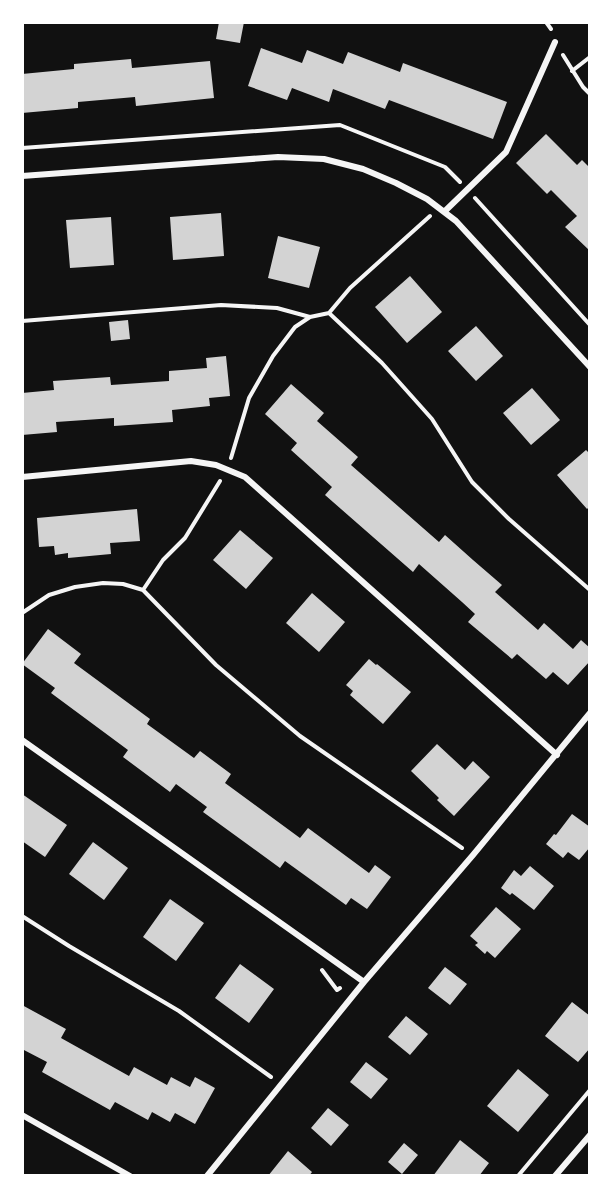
<svg xmlns="http://www.w3.org/2000/svg" width="612" height="1198" viewBox="0 0 612 1198" font-family="'Roboto Condensed',sans-serif">
  <rect width="100%" height="100%" fill="#111"/>
  <!-- building -->
  <path fill="#d3d3d3" d="M219 22H244L240 43 216 39Z
    M261 48 302 63 307 50 343 64 348 52 400 72 403 63 507 102 493 139 389 100 385 109 333 89 329 102 292 88 287 100 248 86Z
    M131 59 132 68 210 61 214 98 136 106 135 97 78 102V108L22 113V74L74 69V64Z
    M546 134 577 165 582 160 590 168V251L565 227 577 216 551 190 547 194 516 163Z
    M221 213 224 256 173 260 170 217Z
    M111 217 114 265 70 268 66 220Z
    M278 236 320 247 309 288 268 278Z
    M410 276 442 312 407 343 375 307Z
    M128 320 130 339 111 341 109 322Z
    M476 326 503 356 476 381 448 351Z
    M226 356 230 396 209 398 210 406 172 410 173 422 114 426V418L56 422 57 432 22 435V393L54 390 53 381 110 377 111 385 169 381V371L207 368 206 358Z
    M291 384 324 413 317 421 358 457 351 465 439 542 445 535 473 560 502 585 495 592 538 630 544 623 573 649 581 640 590 648V661L568 685 553 672 546 679 517 654 512 659 468 622 475 614 462 602 419 564 413 572 325 495 332 487 291 450 297 443 265 414Z
    M532 388 560 420 531 445 503 413Z
    M586 450 590 454V506L587 509 557 475Z
    M137 509 140 541 110 543 111 554 68 558V553L55 555 54 546 39 547 37 518Z
    M240 530 273 558 246 589 213 560Z
    M312 593 345 622 319 652 286 623Z
    M48 629 81 654 74 663 150 719 147 724 194 758 200 751 231 774 225 783 300 838 308 828 369 873 375 865 391 877 367 909 351 898 346 905 285 861 280 868 203 812 207 807 176 784 170 792 123 757 128 750 51 693 55 688 22 664Z
    M369 659 376 665 377 664 411 692 383 724 350 695 353 691 346 685Z
    M437 744 465 770 473 761 490 777 454 816 437 800 439 798 411 771Z
    M22 794 67 825 45 857 22 841Z
    M572 814 590 827V847L579 860 568 852 563 858 546 844 554 834 556 835Z
    M93 842 128 868 104 900 69 874Z
    M530 866 554 886 534 910 512 893 510 895 501 888 514 870 521 876Z
    M170 899 204 923 176 961 143 937Z
    M496 907 521 929 495 958 487 951 485 954 475 945 478 943 470 936Z
    M240 964 274 989 249 1023 215 998Z
    M445 967 467 984 450 1005 428 988Z
    M572 1002 590 1016V1048L578 1062 545 1036Z
    M22 1005 66 1029 61 1038 129 1076 134 1067 167 1085 171 1077 190 1087 195 1077 215 1088 195 1124 175 1113 170 1122 152 1112 148 1120 115 1102 110 1110 42 1072 47 1062 22 1049Z
    M406 1016 428 1034 410 1055 388 1037Z
    M366 1062 388 1079 371 1099 350 1082Z
    M518 1069 549 1095 518 1132 487 1106Z
    M328 1108 349 1125 331 1146 311 1128Z
    M460 1140 489 1163 479 1176H433Z
    M404 1143 418 1155 402 1174 388 1162Z
    M288 1151 312 1172 309 1176H268Z"/>
  <g fill="none" stroke-linecap="round" stroke-linejoin="round">
    <!-- path -->
    <path stroke="#f5f5f5" stroke-width="4" d="M546 22 551 29
      M563 55 583 87 590 94
      M572 71 590 57
      M22 148 340 125 445 167 460 182
      M475 198 590 325
      M329 313 382 363 432 419 472 482 509 519 590 590
      M22 321 221 305 277 308 310 317
      M231 458 249 398 273 356 295 327 310 317 329 313 350 288 430 216
      M143 590 163 560 185 538 220 481
      M22 613 49 595 75 587 103 583 123 584 143 590 216 665 300 736 462 848
      M22 916 69 946 179 1011 271 1077
      M322 970 337 990 340 988
      M518 1176 590 1090"/>
    <!-- minor -->
    <path stroke="#f5f5f5" stroke-width="6" d="M22 176 278 157 324 159 363 169 396 183 427 199 456 221 590 367
      M445 211 506 152 555 42
      M22 477 191 461 216 465 245 477 557 755
      M22 740 364 982
      M22 1115 130 1176
      M207 1176 364 982 473 855 590 713
      M555 1176 590 1135"/>
  </g>
  <!-- border -->
  <rect width="612" height="1198" fill="none" stroke="#ffffff" stroke-width="48"/>
</svg>
